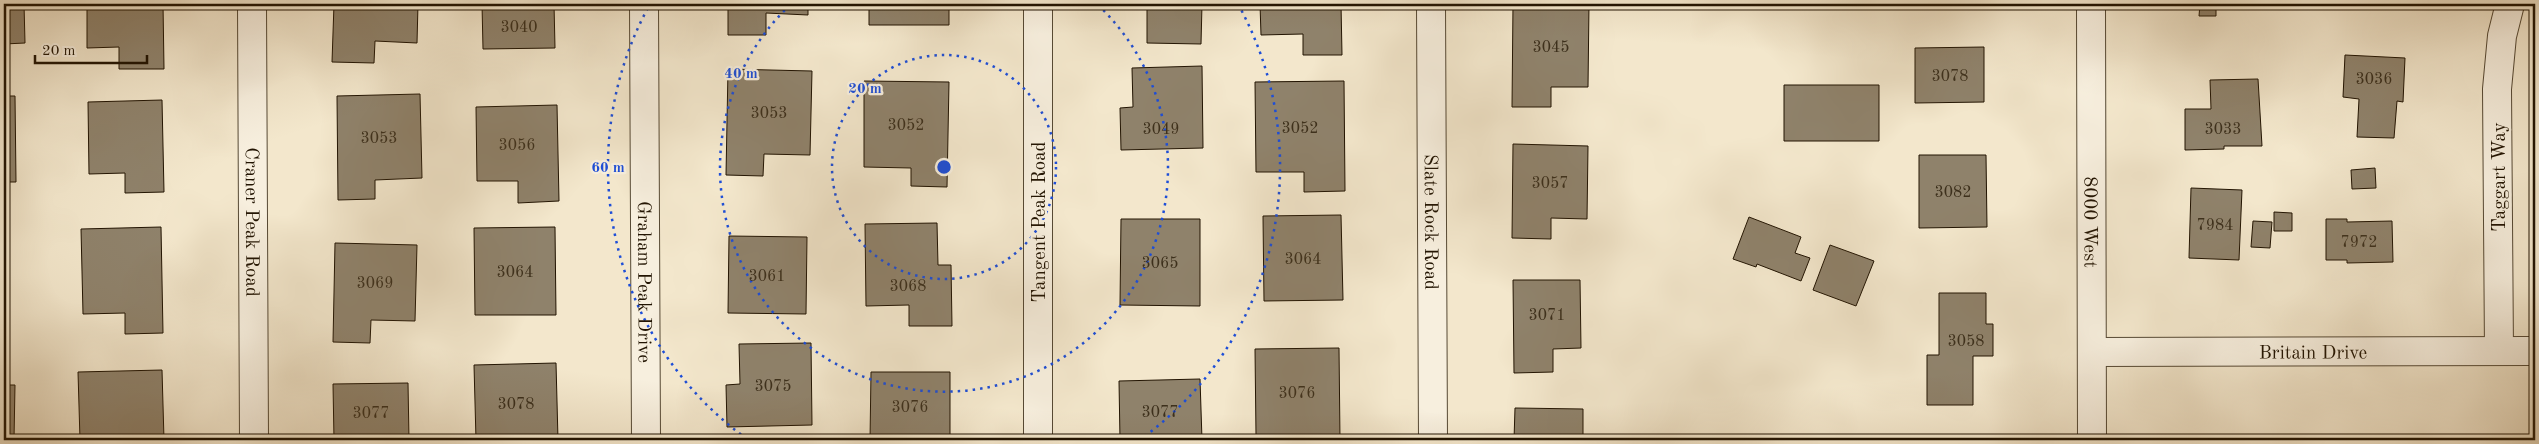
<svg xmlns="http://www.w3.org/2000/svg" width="2539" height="444" viewBox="0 0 2539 444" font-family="'Old Standard TT',serif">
  <rect width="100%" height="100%" fill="#f3e7cc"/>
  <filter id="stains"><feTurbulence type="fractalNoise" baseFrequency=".004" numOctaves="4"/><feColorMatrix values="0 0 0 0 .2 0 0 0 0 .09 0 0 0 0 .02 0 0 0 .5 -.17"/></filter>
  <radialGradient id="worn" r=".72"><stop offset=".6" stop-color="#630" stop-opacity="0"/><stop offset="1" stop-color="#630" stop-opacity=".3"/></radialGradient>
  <!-- building -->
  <path fill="#8f826b" stroke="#221402" d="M4 4H24L25 43 4 44Z
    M87 4H163L164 69H119V47L87 48Z
    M334 4H418L417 43 375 41 374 63 332 62Z
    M482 4H554L555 48 483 49Z
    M728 4H808V15L766 13V35H728Z
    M869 4H949V25H869Z
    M1147 4H1202L1201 44 1147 43Z
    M1260 4H1341L1342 55H1303V34L1261 35Z
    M1513 4H1589L1588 87H1551V107H1512Z
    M2200 4H2216V16H2199Z
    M1984 47V102L1915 103V48Z
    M2345 55 2405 58 2403 102 2397 101 2394 138 2357 137 2359 99 2343 97Z
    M1202 66 1203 148 1121 150 1120 108 1133 107 1132 68Z
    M728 69 812 71 810 155 764 154 763 176 726 175Z
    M2258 79 2262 146H2224V149L2185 150V109H2211L2210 80Z
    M864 81 949 82 947 187 911 186V168L864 167Z
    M1344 81 1345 191 1304 192V172H1256L1255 82Z
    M1784 85H1879V141H1784Z
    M420 94 422 178 375 180V199L338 200 337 96Z
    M4 96H15L16 182H4Z
    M162 100 164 192 125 193V173L89 174 88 102Z
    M557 105 559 201 518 203V181H477L476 107Z
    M1513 144 1588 146 1587 219 1551 218V239L1512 238Z
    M1919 155H1986L1987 227 1919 228Z
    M2375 168 2376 188 2352 189 2351 170Z
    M2191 188 2242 190 2239 260 2189 258Z
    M2274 212 2292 213V231H2274Z
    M1341 215 1343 300 1264 301 1263 216Z
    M1749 217 1801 237 1795 253 1810 258 1801 281 1757 264 1756 267 1733 259Z
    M1121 219H1200V306L1120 305Z
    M2326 219H2347V222L2392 221 2393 262 2347 263V260H2326Z
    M2253 221 2272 222 2270 248 2251 247Z
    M937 223 938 265H951L952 326H909V305L866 306 865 224Z
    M161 227 163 333 125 334V313L83 314 81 229Z
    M555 227 556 315H475L474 228Z
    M729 236 807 237 806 314 728 313Z
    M335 243 417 245 415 321 371 320 370 343 333 342Z
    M1830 245 1874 261 1856 306 1813 290Z
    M1513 280H1580L1581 348 1553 349V372L1514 373Z
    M1939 293H1986V324H1993V356H1973V405H1927V355H1939Z
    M811 343 812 425 727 427 726 385 740 384 739 344Z
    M1339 348 1340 440H1302V435H1256L1255 349Z
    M556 363 558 440H476L474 365Z
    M162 370 164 440H80L78 372Z
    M871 372H950V440H870Z
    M1200 379 1202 440H1120L1119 381Z
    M408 383 409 440H334L333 384Z
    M4 385H15L14 440H4Z
    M1515 408 1583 409V440H1514Z"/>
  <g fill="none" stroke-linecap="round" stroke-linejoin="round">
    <!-- minor casing -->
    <g stroke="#564934" stroke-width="30">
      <g id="minor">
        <path id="s1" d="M252 4 254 440"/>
        <path id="s2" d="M644 4 646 440"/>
        <path d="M1038 4V440"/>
        <path id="s3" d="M1431 4 1433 440"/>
        <path d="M2499 351 2497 89 2502 36 2510 4"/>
        <path id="s4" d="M2092 352 2535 351"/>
      </g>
    </g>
    <!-- tertiary casing -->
    <g stroke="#564934" stroke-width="30">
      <g id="tertiary">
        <path id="s5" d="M2091 4 2092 440"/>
      </g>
    </g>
    <!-- minor -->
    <use href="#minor" stroke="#f7efde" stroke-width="28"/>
    <!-- tertiary -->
    <use href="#tertiary" stroke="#f7efde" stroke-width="28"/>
  </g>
  <!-- distance rings -->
  <g fill="none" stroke="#1d4ed8" stroke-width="2.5" stroke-dasharray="2.5 5">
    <circle cx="944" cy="167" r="112"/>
    <path d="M1098 5A224 224 0 1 1 790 5"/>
    <path d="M747 439A336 336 0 0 1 650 4M1238 4A336 336 0 0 1 1141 439"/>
  </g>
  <g text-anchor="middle" stroke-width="4.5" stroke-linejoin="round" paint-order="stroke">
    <!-- number labels -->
    <g font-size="16" fill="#3d301c">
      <text x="519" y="32">3040</text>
      <text x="1551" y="52">3045</text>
      <text x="1950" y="81">3078</text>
      <text x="2374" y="84">3036</text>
      <text x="769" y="118">3053</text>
      <text x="906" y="130">3052</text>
      <text x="1300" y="133">3052</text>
      <text x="1161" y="134">3049</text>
      <text x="2223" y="134">3033</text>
      <text x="379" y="143">3053</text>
      <text x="517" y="150">3056</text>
      <text x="1550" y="188">3057</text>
      <text x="1953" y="197">3082</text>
      <text x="2215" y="230">7984</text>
      <text x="2359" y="247">7972</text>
      <text x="1303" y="264">3064</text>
      <text x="1160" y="268">3065</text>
      <text x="515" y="277">3064</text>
      <text x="767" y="281">3061</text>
      <text x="375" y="288">3069</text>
      <text x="908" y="291">3068</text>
      <text x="1547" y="320">3071</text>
      <text x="1966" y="346">3058</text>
      <text x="773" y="391">3075</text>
      <text x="1297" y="398">3076</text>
      <text x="516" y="409">3078</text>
      <text x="910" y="412">3076</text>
      <text x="1160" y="417">3077</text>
      <text x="371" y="418">3077</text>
    </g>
    <!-- street labels -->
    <g font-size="19" fill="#221402" stroke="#f7efde">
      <text transform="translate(2498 177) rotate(-90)" y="7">Taggart Way</text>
      <text dy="7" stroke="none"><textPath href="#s1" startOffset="218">Craner Peak Road</textPath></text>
      <text transform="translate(1038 222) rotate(-90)" y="7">Tangent Peak Road</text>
      <text dy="7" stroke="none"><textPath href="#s3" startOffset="218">Slate Rock Road</textPath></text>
      <text dy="7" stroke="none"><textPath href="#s5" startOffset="218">8000 West</textPath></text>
      <text dy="7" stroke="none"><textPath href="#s2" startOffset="278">Graham Peak Drive</textPath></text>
      <text dy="7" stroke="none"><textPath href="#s4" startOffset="221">Britain Drive</textPath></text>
    </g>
  </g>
  <circle cx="944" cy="167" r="8" fill="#1d4ed8" stroke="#f7efde" stroke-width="2.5"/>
  <g font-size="15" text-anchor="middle" font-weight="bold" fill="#1d4ed8" stroke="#f7efde" stroke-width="4.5" stroke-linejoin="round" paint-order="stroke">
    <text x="741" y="78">40 m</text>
    <text x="865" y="93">20 m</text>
    <text x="608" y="172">60 m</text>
  </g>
  <!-- margin -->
  <rect width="2539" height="444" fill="none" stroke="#f3e7cc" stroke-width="20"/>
  <rect x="5" y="5" width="2529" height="434" fill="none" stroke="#221402" stroke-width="2.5"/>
  <rect x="10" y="10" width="2519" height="424" fill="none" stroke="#221402"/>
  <!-- scale -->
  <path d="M35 55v8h112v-8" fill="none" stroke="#221402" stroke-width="2.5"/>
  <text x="42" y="55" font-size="15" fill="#221402" stroke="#f7efde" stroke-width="4" paint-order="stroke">20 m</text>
  <rect width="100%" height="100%" filter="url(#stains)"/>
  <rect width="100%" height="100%" fill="url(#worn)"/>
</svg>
